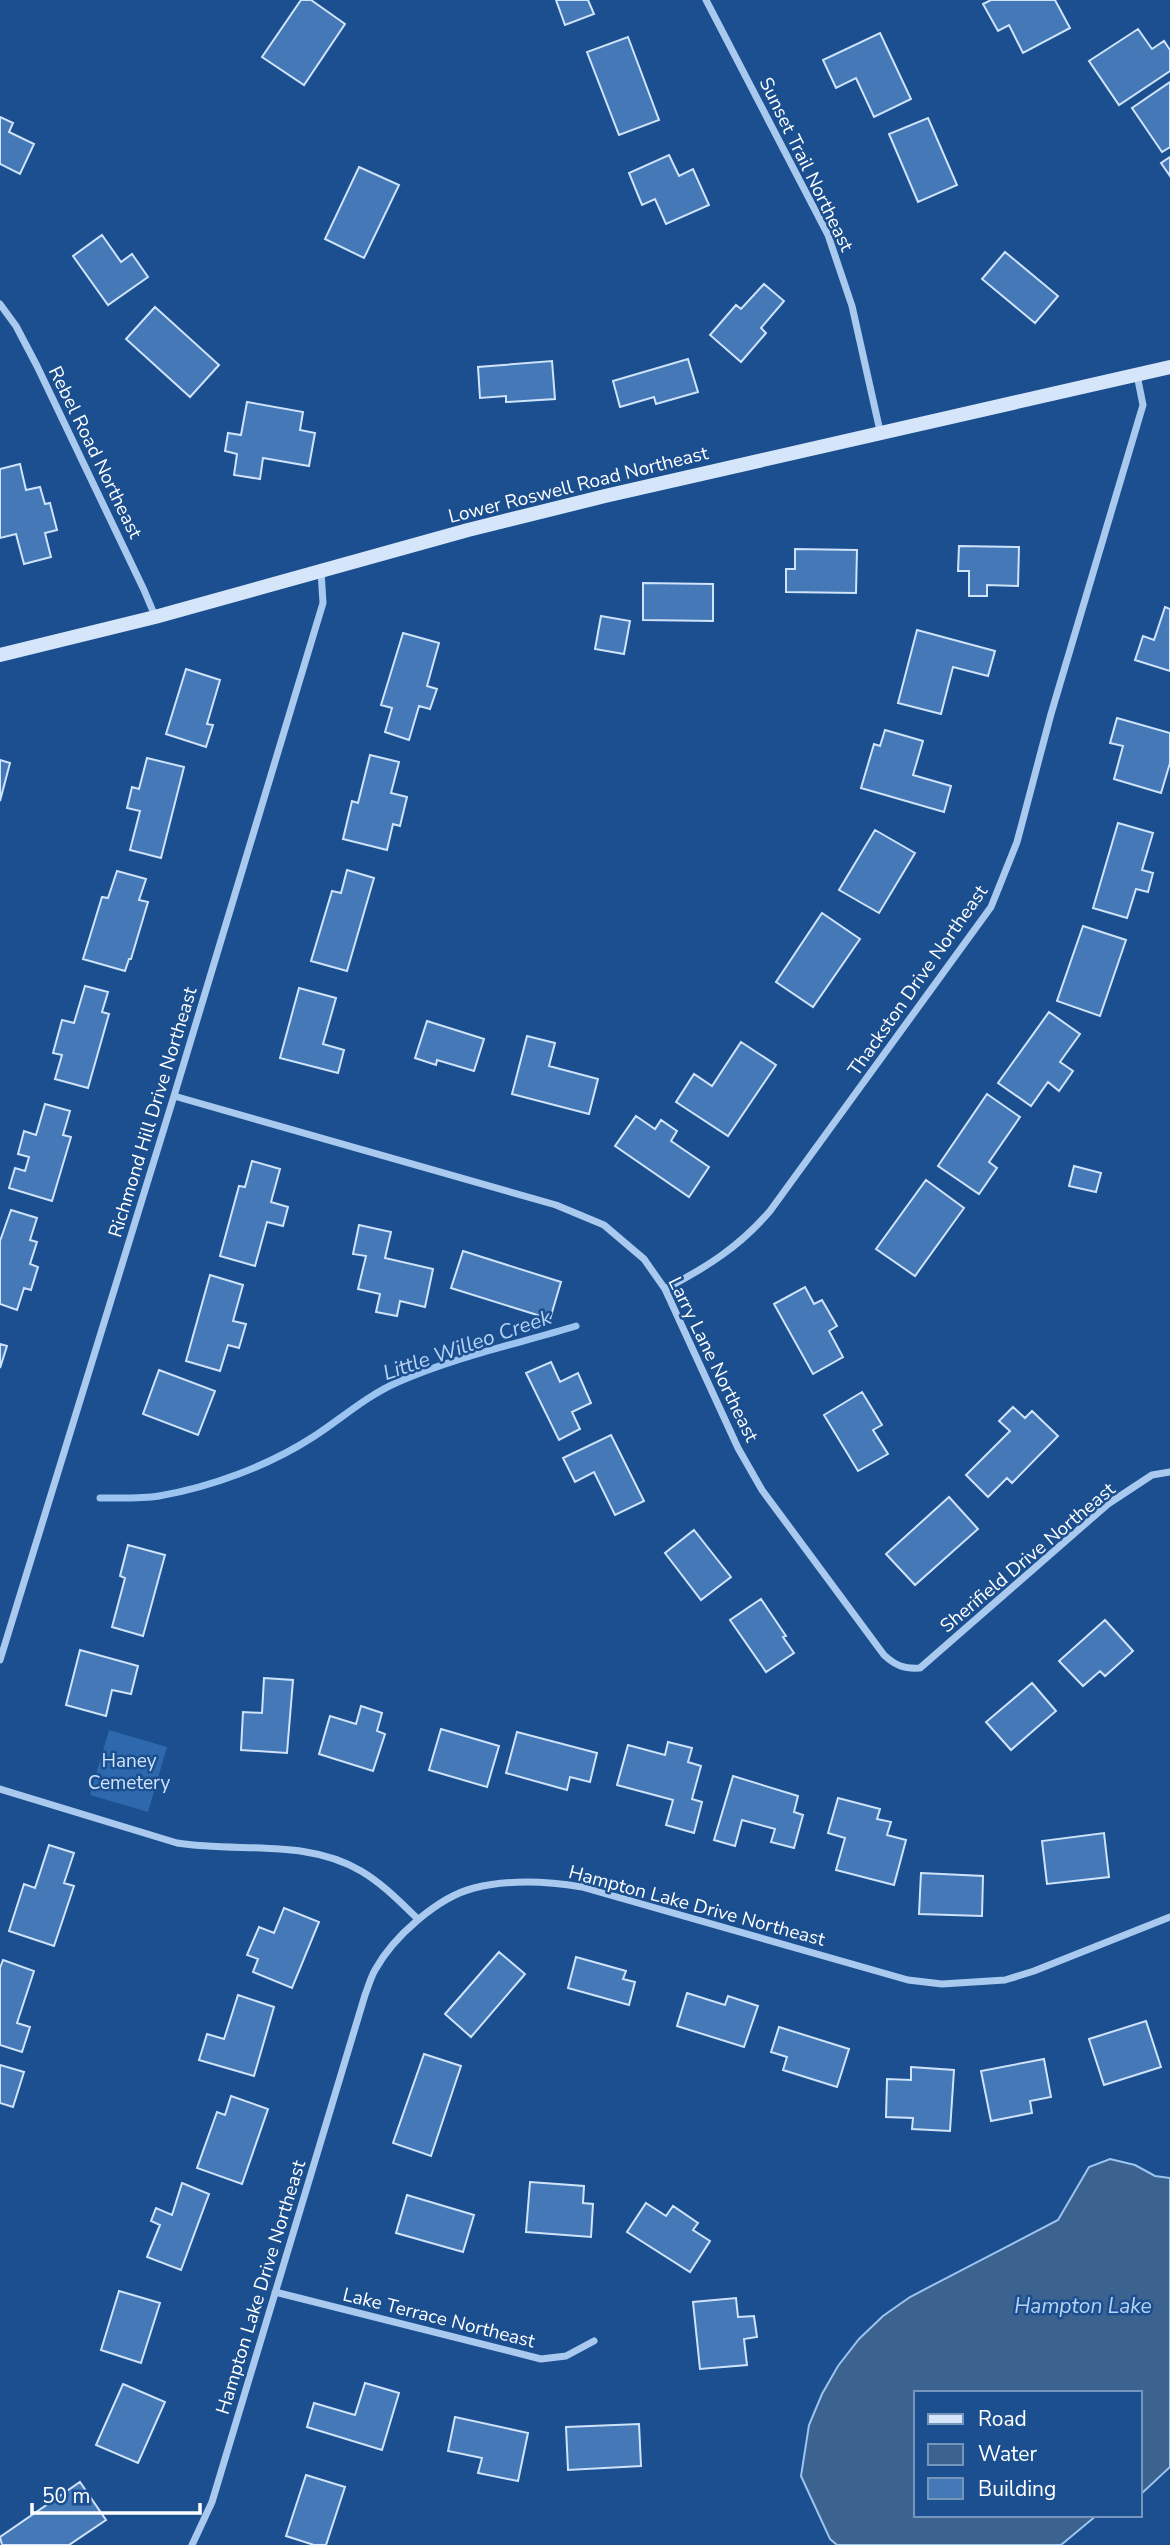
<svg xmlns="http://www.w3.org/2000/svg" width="1170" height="2545" viewBox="0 0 1170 2545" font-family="'Nunito Sans',sans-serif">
  <rect width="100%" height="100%" fill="#1b4f8f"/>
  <!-- green -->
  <path fill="#2e69ad" d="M109 1730 167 1747 148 1812 90 1795Z"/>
  <!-- water -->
  <path fill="#3c6290" stroke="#9cc4f0" stroke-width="2" d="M1110 2159 1135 2165 1155 2176 1170 2178V2467L1140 2495V2393H916V2515H1097L1061 2545H837L830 2539 801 2476 809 2425 822 2394 838 2366 859 2339 883 2316 910 2297 1058 2220 1089 2167Z"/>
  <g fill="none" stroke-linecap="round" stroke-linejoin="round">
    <!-- stream -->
    <path stroke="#9cc4f0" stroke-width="7" d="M100 1498C119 1498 140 1499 159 1496 211 1487 268 1466 313 1437 341 1419 366 1396 398 1382 454 1357 517 1344 576 1326"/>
  </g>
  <!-- building -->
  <path fill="#4478b7" stroke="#cfe3fa" stroke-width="2" d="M301 0H311L345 24 304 85 262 57Z
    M556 0H588L594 14 565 25Z
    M991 0H1055L1070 28 1023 53 1009 25 998 31 983 4Z
    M1138 29 1152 49 1164 41 1170 50V71L1119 105 1089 61Z
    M880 33 911 99 874 117 856 78 836 88 823 60Z
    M628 37 659 120 619 135 587 52Z
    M1170 82V147L1162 152 1132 108Z
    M0 117 13 123 9 132 34 144 20 174 0 164Z
    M928 118 957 185 918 202 889 134Z
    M669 155 679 176 693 169 709 205 666 224 655 199 642 205 629 173Z
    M1170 157V176L1161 163Z
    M359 167 399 185 364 258 325 239Z
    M102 235 121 262 132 254 148 277 108 305 73 256Z
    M1005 252 1058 296 1035 323 982 279Z
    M764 284 784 301 761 328 766 333 741 362 710 335 736 305 741 309Z
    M155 307 219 365 190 397 126 339Z
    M688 359 698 392 656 404 654 397 620 407 613 381Z
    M552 361 555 399 506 402V396L480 398 478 367Z
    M247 402 303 412 300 430 315 433 309 466 263 458 260 479 234 475 237 454 225 451 228 433 241 435Z
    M20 464 26 490 40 487 45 504 50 503 57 530 45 533 51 557 24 564 16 534 0 538V469Z
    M959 546 1019 547 1018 586 987 585V596H969V571H958Z
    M795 549 857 550 856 593 786 592V569H795Z
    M643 583 713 584V621L643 620Z
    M1165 607 1170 609V671L1135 660 1143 636 1154 640Z
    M601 616 630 621 624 654 595 649Z
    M917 630 995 651 988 676 953 667 941 714 898 703Z
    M403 633 439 643 427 686 437 689 430 709 419 706 409 740 385 732 392 708 381 705Z
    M186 669 220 680 207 724 213 725 206 747 166 734Z
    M1117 718 1170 733V763L1161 793 1114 779 1123 746 1110 743Z
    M885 730 923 741 913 775 951 786 944 812 861 788 874 744 880 746Z
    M370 755 399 762 391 793 407 797 400 826 393 824 387 850 343 839 352 801 358 803Z
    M147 758 184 767 161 858 130 850 140 811 127 808 132 787 139 789Z
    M0 760 10 763 0 801Z
    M1118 823 1153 833 1142 870 1153 873 1148 892 1136 889 1127 918 1093 908Z
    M875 830 915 853 879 913 839 890Z
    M347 870 374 878 347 971 311 961 332 891 341 893Z
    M117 871 146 879 139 900 148 902 131 959H129L125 971 83 959 102 897 108 898Z
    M822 913 860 939 813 1007 776 982Z
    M1083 926 1126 940 1100 1016 1057 1001Z
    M85 986 108 992 102 1012 109 1014 88 1088 55 1079 62 1055 53 1053 62 1020 74 1023Z
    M299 988 336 998 323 1044 344 1050 338 1073 280 1058Z
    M1049 1012 1080 1034 1060 1062 1073 1071 1059 1091 1048 1082 1031 1106 998 1083Z
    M427 1021 484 1039 474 1071 437 1060 436 1065 415 1058Z
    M527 1036 555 1043 549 1066 598 1079 589 1114 512 1094Z
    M741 1042 776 1065 728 1136 676 1102 694 1074 712 1086Z
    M987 1094 1020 1117 989 1162 997 1168 979 1194 938 1166Z
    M45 1104 70 1111 63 1135 71 1137 52 1201 9 1188 15 1168 25 1171 29 1157 18 1154 24 1131 36 1135Z
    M636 1116 655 1129 661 1120 677 1131 671 1141 709 1167 689 1197 615 1146Z
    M252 1161 280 1169 271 1202 288 1207 283 1226 267 1222 255 1266 220 1256 239 1186 245 1187Z
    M1074 1166 1101 1173 1096 1192 1069 1186Z
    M926 1180 964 1208 915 1276 876 1249Z
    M11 1210 37 1218 30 1240 37 1242 30 1264 38 1267 31 1290 24 1288 17 1310 0 1304V1241Z
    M359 1225 391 1232 385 1258 433 1269 425 1307 400 1301 397 1316 376 1312 380 1294 358 1289 366 1256 353 1254Z
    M463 1251 561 1282 550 1319 451 1288Z
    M210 1275 243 1285 233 1321 246 1324 239 1348 228 1345 220 1371 186 1361Z
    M805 1287 814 1304 822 1300 837 1326 829 1331 843 1357 813 1374 774 1304Z
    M0 1344 7 1346 0 1368Z
    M551 1362 560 1382 578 1373 591 1403 572 1412 580 1429 559 1440 526 1373Z
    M159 1370 215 1391 198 1435 143 1414Z
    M862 1392 882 1425 873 1430 888 1454 858 1471 824 1415Z
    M1013 1407 1025 1418 1032 1411 1058 1436 1012 1483 1007 1478 988 1497 966 1475 1010 1431 999 1421Z
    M611 1435 644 1501 615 1515 594 1472 575 1482 563 1458Z
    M949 1497 978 1529 915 1585 886 1554Z
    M694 1530 731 1577 701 1600 665 1553Z
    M128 1545 165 1555 143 1636 112 1627 125 1578 120 1576Z
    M761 1599 786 1636 783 1637 794 1653 766 1672 730 1620Z
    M1105 1620 1133 1651 1105 1676 1100 1671 1083 1686 1059 1661Z
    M80 1650 138 1666 131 1694 112 1690 106 1716 66 1705Z
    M264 1678 293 1680 287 1753 241 1750 243 1712 262 1713Z
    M1032 1683 1056 1711 1011 1750 986 1722Z
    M361 1706 382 1713 377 1731 385 1734 373 1771 319 1754 330 1716 356 1724Z
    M441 1729 499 1746 487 1787 429 1770Z
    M517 1732 597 1753 590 1782 570 1777 567 1790 506 1773Z
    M668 1742 692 1748 688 1762 701 1766 692 1799 702 1802 694 1833 666 1825 673 1800 617 1785 628 1745 665 1755Z
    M733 1776 798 1796 794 1812 803 1815 794 1848 771 1842 775 1829 742 1820 735 1846 714 1840Z
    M838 1798 880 1809 877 1819 891 1822 887 1835 906 1840 894 1885 836 1870 845 1838 828 1833Z
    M1104 1833 1109 1877 1047 1884 1042 1841Z
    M49 1845 74 1853 64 1883 74 1886 54 1946 9 1931 24 1884 35 1888Z
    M921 1873 983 1876 982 1916 919 1914Z
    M284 1908 319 1922 292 1988 253 1972 258 1959 247 1955 259 1927 274 1933Z
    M499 1952 525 1974 471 2037 445 2014Z
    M576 1957 626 1971 623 1979 635 1982 629 2005 568 1988Z
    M3 1960 34 1971 17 2023 30 2027 22 2052 0 2045V1968Z
    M687 1993 725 2005 728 1996 758 2006 744 2047 677 2026Z
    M238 1995 274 2007 254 2076 199 2060 207 2034 224 2039Z
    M1146 2021 1161 2067 1104 2085 1089 2039Z
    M779 2027 849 2049 837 2087 783 2070 787 2057 771 2052Z
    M424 2054 461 2066 431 2156 393 2143Z
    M1044 2059 1051 2097 1030 2101 1032 2113 991 2121 981 2071Z
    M0 2065 24 2072 13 2107 0 2103Z
    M911 2067 954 2070 950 2131 912 2129 913 2118 886 2117 887 2079 911 2080Z
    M231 2096 268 2109 242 2184 197 2168 217 2112 225 2115Z
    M530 2182 584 2186 583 2203 593 2204 591 2237 526 2232Z
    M182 2183 209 2194 181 2270 147 2257 160 2225 151 2221 156 2208 172 2215Z
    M407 2195 474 2215 463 2252 396 2233Z
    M646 2203 666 2216 673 2206 698 2223 693 2230 710 2241 690 2272 627 2232Z
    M119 2291 160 2303 141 2363 101 2350Z
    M736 2298 738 2317 754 2316 757 2337 744 2339 747 2365 700 2369 693 2302Z
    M365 2383 399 2393 382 2450 307 2427 314 2403 355 2415Z
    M123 2384 165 2402 138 2463 96 2445Z
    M455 2417 528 2433 518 2481 478 2473 482 2458 448 2451Z
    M639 2424 641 2466 568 2470 566 2427Z
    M306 2475 345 2487 326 2545H314L286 2536Z
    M80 2482 106 2520 69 2545H2L0 2537Z"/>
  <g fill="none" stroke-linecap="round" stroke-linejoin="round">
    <!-- street -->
    <path stroke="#a9c9ee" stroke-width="7" d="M706 0 828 235 852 306 880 431
      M0 304 16 326 37 366 144 590 155 616
      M174 1096 556 1205 604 1225 644 1259 665 1289 738 1448 762 1490 884 1655C896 1666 904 1669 920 1668L1108 1504 1152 1475 1170 1472
      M665 1289C707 1267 739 1247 770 1211L991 907 1017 842 1051 714 1143 405 1137 375
      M0 1660 174 1096 323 603 321 571
      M0 1789 177 1843C238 1853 306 1838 361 1871 383 1884 400 1902 418 1919
      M275 2292 541 2359 566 2356 594 2341
      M192 2545 212 2502 365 1995C368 1987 371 1977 375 1970 393 1937 438 1897 474 1888 510 1879 546 1881 582 1887L908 1980 942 1984 1005 1980 1034 1971 1170 1917"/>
    <!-- secondary -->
    <path stroke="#d6e6fa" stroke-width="14" d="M0 655 155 617 468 530 605 496 1170 367"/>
  </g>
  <g text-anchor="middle" stroke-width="5" stroke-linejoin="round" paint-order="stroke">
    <!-- street labels -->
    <g font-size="19" fill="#fff" stroke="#1b4f8f">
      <text transform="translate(807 164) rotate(64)" y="7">Sunset Trail Northeast</text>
      <text transform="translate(96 452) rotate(64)" y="7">Rebel Road Northeast</text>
      <text transform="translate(578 484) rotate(-14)" y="7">Lower Roswell Road Northeast</text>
      <text transform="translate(917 980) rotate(-55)" y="7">Thackston Drive Northeast</text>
      <text transform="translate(152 1112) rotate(-73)" y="7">Richmond Hill Drive Northeast</text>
      <text transform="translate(714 1359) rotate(64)" y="7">Larry Lane Northeast</text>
      <text transform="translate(1027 1557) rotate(-40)" y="7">Sherifield Drive Northeast</text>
      <text transform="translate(697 1905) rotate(15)" y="7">Hampton Lake Drive Northeast</text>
      <text transform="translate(260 2287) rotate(-73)" y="7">Hampton Lake Drive Northeast</text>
      <text transform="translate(439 2317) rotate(14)" y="7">Lake Terrace Northeast</text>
    </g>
    <!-- park labels -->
    <g font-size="19" fill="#cfe3fa" stroke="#1b4f8f">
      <text x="129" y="1767">Haney<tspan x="129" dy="22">Cemetery</tspan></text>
    </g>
    <!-- water labels -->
    <g font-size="21" font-style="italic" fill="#b5d3f5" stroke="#1b4f8f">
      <text transform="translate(467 1345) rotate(-19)" y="7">Little Willeo Creek</text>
      <text x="1083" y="2313">Hampton Lake</text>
    </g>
  </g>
  <!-- legend -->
  <rect x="914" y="2391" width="228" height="126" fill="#1b4f8f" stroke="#7695bc" stroke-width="2"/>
  <rect x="928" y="2414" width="35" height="10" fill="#d6e6fa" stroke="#7695bc" stroke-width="2"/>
  <text x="978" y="2426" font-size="21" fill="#ffffff">Road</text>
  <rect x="928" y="2444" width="35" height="21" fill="#3c6290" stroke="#7695bc" stroke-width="2"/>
  <text x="978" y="2461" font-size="21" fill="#ffffff">Water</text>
  <rect x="928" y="2478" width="35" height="21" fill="#4478b7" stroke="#7695bc" stroke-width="2"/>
  <text x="978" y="2496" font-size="21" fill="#ffffff">Building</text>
  <!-- scale -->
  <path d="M32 2503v10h168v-10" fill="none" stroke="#ffffff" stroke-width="3.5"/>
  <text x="42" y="2503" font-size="21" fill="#ffffff" stroke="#1b4f8f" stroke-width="5" paint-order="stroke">50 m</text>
</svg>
